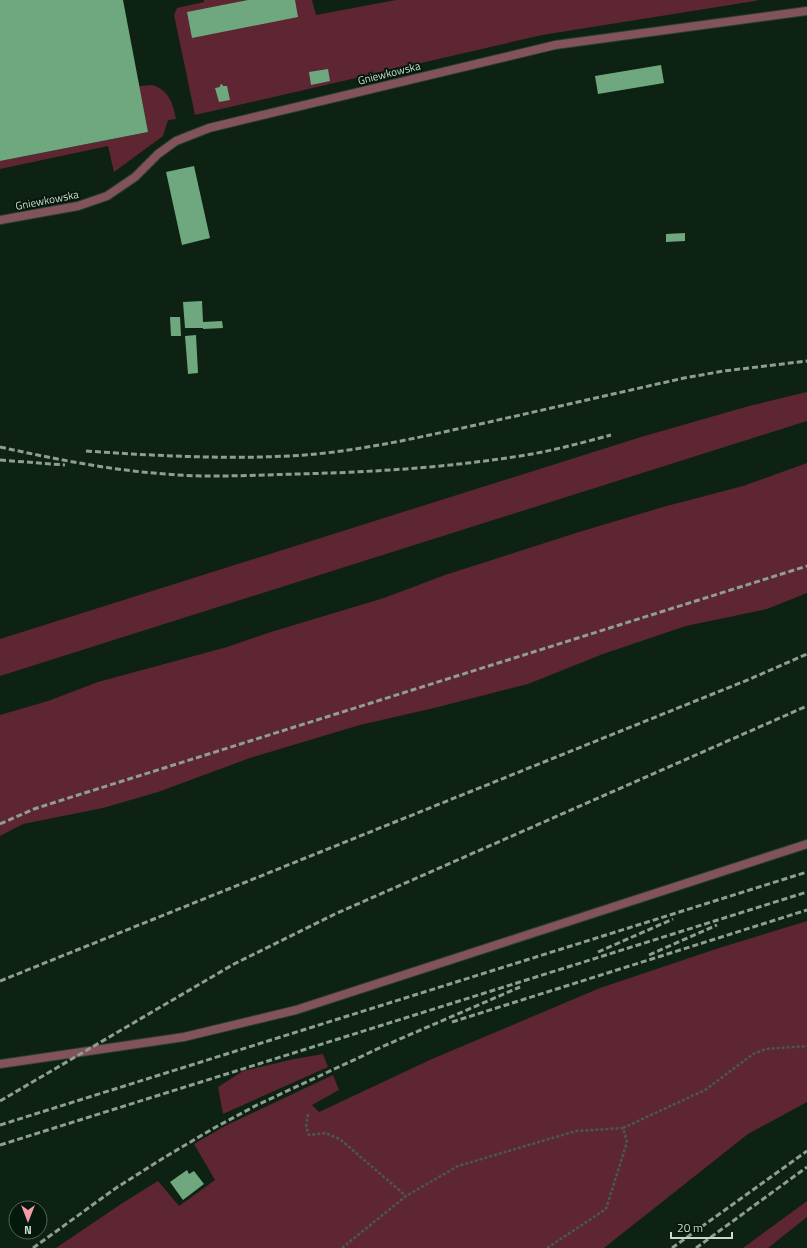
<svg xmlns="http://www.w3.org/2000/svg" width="807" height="1248" viewBox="0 0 807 1248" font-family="'Titillium Web',sans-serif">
  <rect width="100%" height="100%" fill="#0d2213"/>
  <!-- green -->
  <path fill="#5e2533" d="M204 0H312L316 15 396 0H758L755 1 542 35 195 115 174 15 177 8 204 2Z
    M152 85C169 90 173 103 176 119L168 120 163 136 114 172 108 146 0 169V161L148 132 139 86Z
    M807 392V421L0 676V639L641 437 749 406Z
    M807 463V593L767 609 686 626 603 654 528 684 438 707 360 725 250 758 158 792 103 808 23 824 0 836V715L48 701 98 682 227 647 271 632 384 598 445 575 579 532 663 507 743 486Z
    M807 921V1102L748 1134 604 1248H56L121 1204 158 1181 179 1206 215 1180 194 1144 225 1126 333 1075 339 1090 312 1105 319 1112 432 1059 600 988 719 948Z
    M323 1054 328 1067 223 1114 218 1087 243 1071 294 1059Z
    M807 1201V1217L768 1248H743Z"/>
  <!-- building -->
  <path fill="#6fa87e" d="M0 0H123L148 132 0 161Z
    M248 0H295L298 17 192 38 187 12Z
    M661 65 664 83 598 94 595 76Z
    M328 69 330 81 311 85 309 72Z
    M222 84 223 86H227L230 100 219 102 215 88 220 87V85Z
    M194 166 210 238 182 245 166 172Z
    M685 233V241L666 242V234Z
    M202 301 203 322 222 321 223 328 203 329V328H185L183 302Z
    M170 317H180L181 336H171Z
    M196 335 198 373 188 374 185 336Z
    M187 1170 189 1174 194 1171 204 1184 183 1200 170 1182Z"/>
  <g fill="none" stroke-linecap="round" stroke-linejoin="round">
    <!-- lane casing -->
    <g stroke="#2b3f31" stroke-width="10">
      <path id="lane" d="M0 1064 184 1037 296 1010 807 844"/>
    </g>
    <!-- street casing -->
    <g stroke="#2b3f31" stroke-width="10">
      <path id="street" d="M0 220 78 206 107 196 135 177 158 154 176 141 209 128 555 45 807 11"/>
    </g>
    <!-- path -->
    <path stroke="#475a4c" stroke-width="2.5" stroke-dasharray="3 2" stroke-linecap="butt" d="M308 1114 306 1127 309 1135 326 1133 341 1140 406 1196
      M623 1128 705 1090 753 1054 766 1049 807 1046
      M342 1248 406 1196 458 1166 576 1131 623 1128 627 1142 606 1209 547 1248"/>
    <!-- lane -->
    <use href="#lane" stroke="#83535c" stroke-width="8"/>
    <!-- street -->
    <use href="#street" stroke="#83535c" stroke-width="8"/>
    <!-- rail -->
    <path stroke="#8e9e92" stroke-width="3" stroke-dasharray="6 3" stroke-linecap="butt" d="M0 447C55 459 109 470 165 474 209 478 254 475 298 474 377 472 455 467 532 454 559 449 585 442 611 435
      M86 451C159 456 232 460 305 455 366 450 425 436 485 423 551 408 618 393 684 378L724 371 807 361
      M0 460 65 465
      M0 824 34 809 59 801 807 566
      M598 952 673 919
      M649 955 717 925
      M0 981 750 679 807 654
      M452 1022 807 910
      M0 1101 234 964 335 914 807 706
      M0 1125 807 872
      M0 1145 807 892
      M33 1248 116 1188 165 1157 214 1128 257 1105 386 1045 520 987
      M672 1248 807 1151
      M696 1248 807 1167"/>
  </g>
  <g text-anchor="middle" stroke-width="4" stroke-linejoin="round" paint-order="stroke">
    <!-- street labels -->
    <g font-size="11" fill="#cbd8ce" stroke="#04190b">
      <text transform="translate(389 73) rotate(-14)" y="4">Gniewkowska</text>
      <text transform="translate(47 200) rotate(-11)" y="4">Gniewkowska</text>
    </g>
  </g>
  <!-- north arrow -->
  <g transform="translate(28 1220) rotate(180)"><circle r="19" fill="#04190b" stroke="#546559"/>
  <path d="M0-3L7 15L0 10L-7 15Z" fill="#f39aab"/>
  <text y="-6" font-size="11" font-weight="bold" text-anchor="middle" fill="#cbd8ce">N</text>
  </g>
  <!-- scale -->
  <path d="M671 1232v6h61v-6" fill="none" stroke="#cbd8ce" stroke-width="2"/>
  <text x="677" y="1232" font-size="12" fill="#cbd8ce" stroke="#04190b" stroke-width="3" paint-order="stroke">20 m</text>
</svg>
